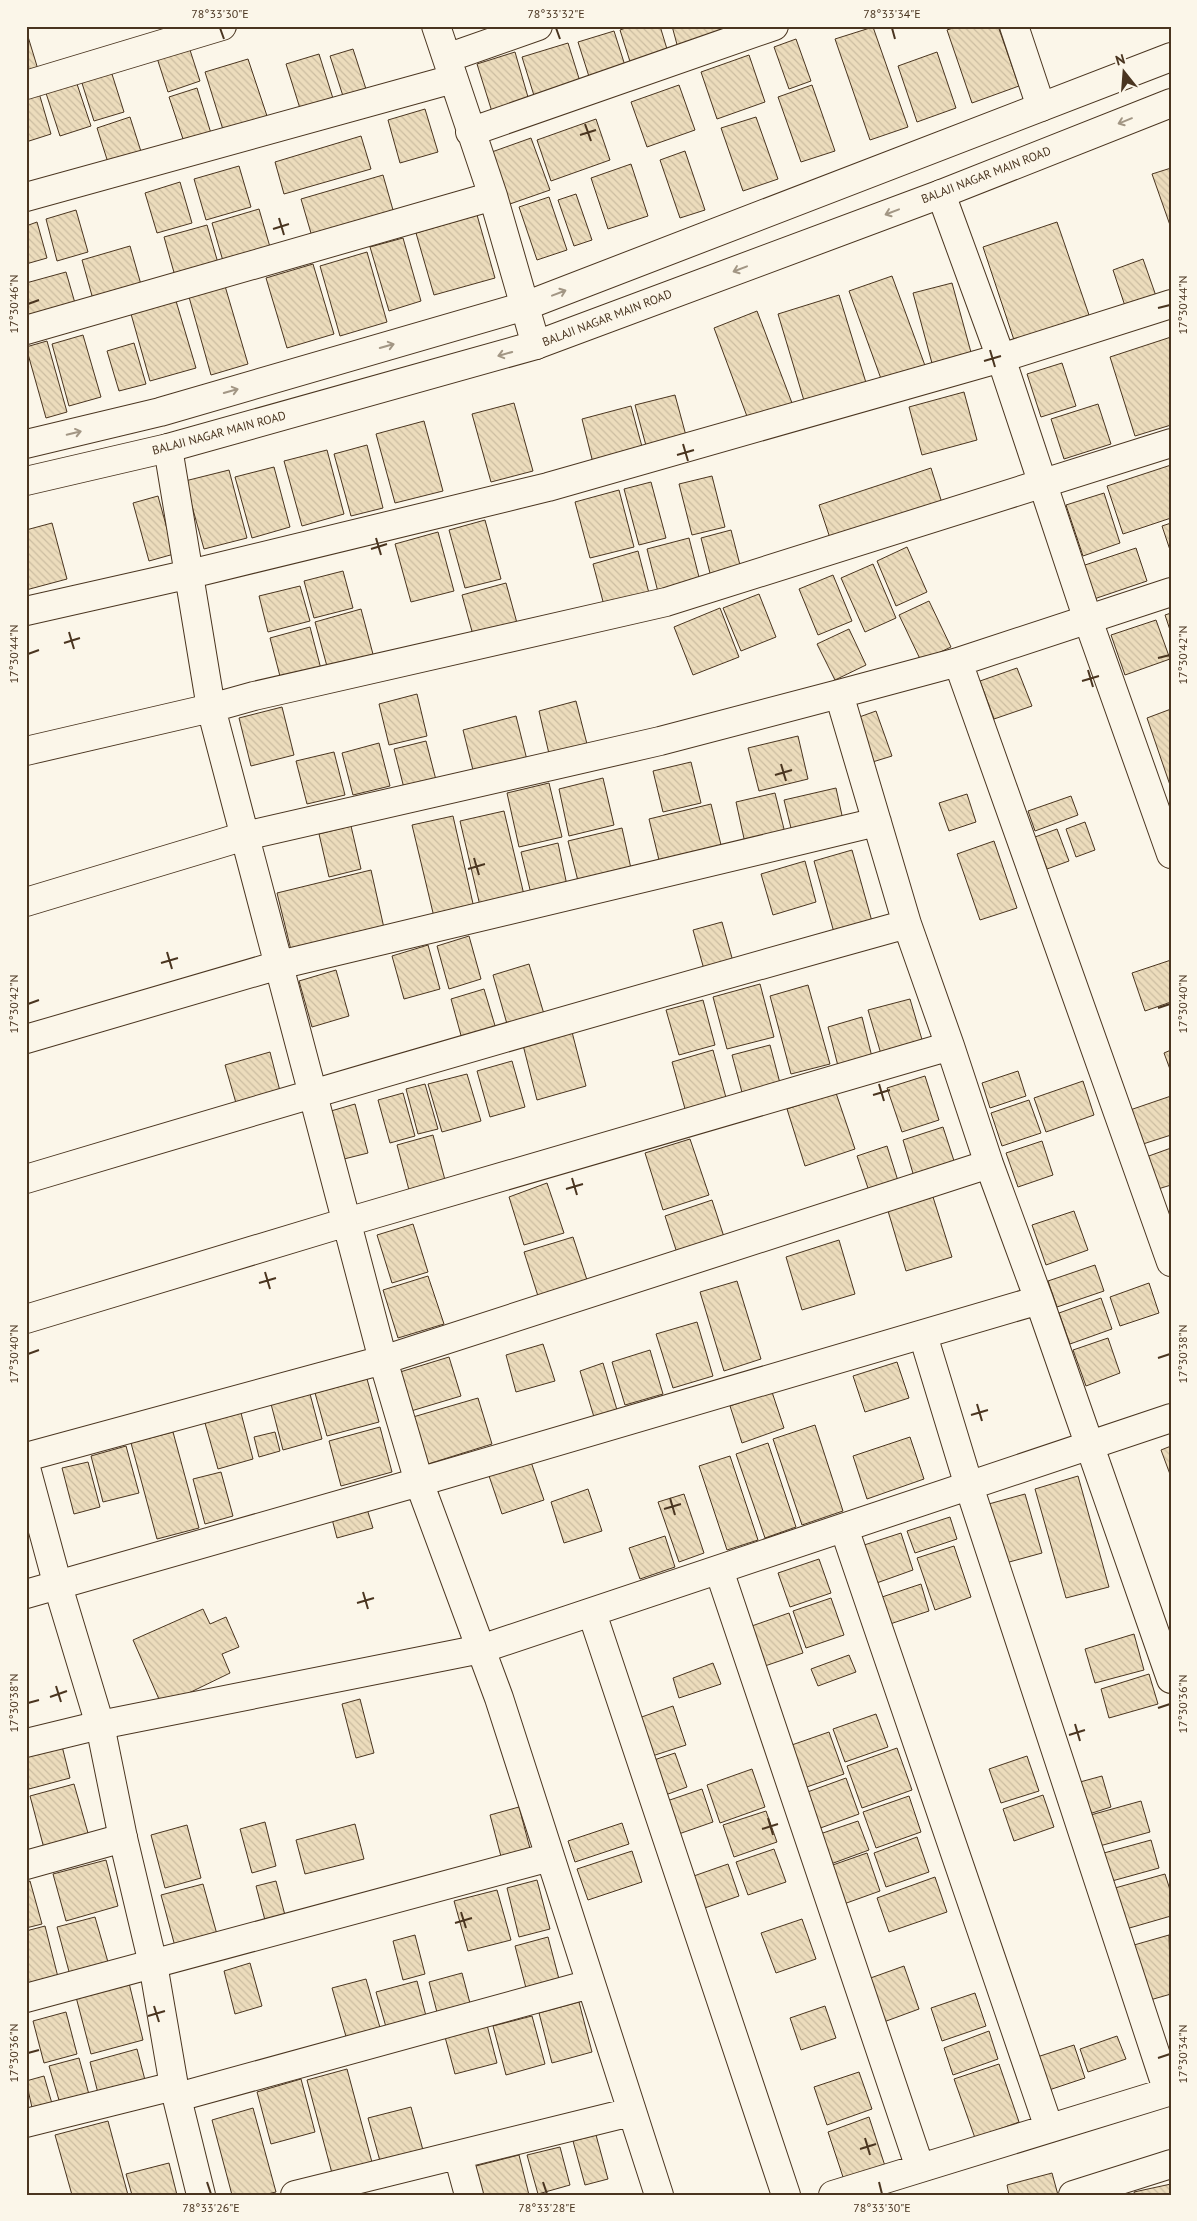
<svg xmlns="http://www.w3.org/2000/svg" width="1197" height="2221" viewBox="0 0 1197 2221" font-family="'PT Sans',sans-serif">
  <defs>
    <pattern id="building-back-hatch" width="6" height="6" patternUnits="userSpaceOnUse" patternTransform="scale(1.25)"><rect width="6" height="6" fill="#ecdcbc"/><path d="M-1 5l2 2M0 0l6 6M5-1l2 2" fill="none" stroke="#ccbda1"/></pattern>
  </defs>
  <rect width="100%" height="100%" fill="#fbf6e9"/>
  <!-- building -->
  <path fill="url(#building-back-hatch)" stroke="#4a3520" d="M631 26H660L670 59 633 71 620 30Z
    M672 26H720L723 38 679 52Z
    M959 26H998L1019 86 972 103 947 30Z
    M873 27 908 127 870 140 835 39Z
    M26 30 40 76 26 80Z
    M614 31 628 75 592 86 578 42Z
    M796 39 811 81 789 89 774 47Z
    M568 43 582 88 536 102 522 57Z
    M189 47 200 81 168 92 157 58Z
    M353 49 366 89 343 96 330 56Z
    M515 52 530 104 493 115 477 64Z
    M937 52 956 108 917 122 898 66Z
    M319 54 336 108 303 118 286 64Z
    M749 55 765 102 717 119 701 72Z
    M248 59 269 122 225 136 205 72Z
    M111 71 124 112 94 121 81 80Z
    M75 78 91 126 60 136 44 87Z
    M679 85 695 130 647 147 631 102Z
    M812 85 835 151 801 162 778 97Z
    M197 88 214 143 187 151 169 97Z
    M39 93 51 134 26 142V97Z
    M425 109 438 152 400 163 388 120Z
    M130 117 144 161 111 172 97 128Z
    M756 117 778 179 743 191 721 128Z
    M596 119 610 160 551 181 537 140Z
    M361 136 371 169 284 194 275 162Z
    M531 138 550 190 507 205 489 153Z
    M685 151 705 210 680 218 660 160Z
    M631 164 648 216 608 229 591 178Z
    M239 166 251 207 206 220 194 179Z
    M1171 168V228L1152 174Z
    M383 175 395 217 313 240 301 199Z
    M180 182 192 223 157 233 145 193Z
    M576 194 592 240 574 246 558 200Z
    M549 197 567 250 537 260 519 207Z
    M259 209 270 247 223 261 212 223Z
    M76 210 88 252 57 261 46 219Z
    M477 215 495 278 434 295 416 233Z
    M37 222 47 258 26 264V226Z
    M1057 222 1089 315 1014 340 983 247Z
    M207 225 218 263 175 276 164 237Z
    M403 238 421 301 389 311 370 247Z
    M130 246 142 288 94 303 82 260Z
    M367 252 387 322 340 336 320 266Z
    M1143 259 1156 296 1125 306 1113 270Z
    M313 264 334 334 287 348 266 278Z
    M66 272 77 310 26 324V283Z
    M892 276 927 371 884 387 849 291Z
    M952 283 972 356 933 367 913 293Z
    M225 286 248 364 211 375 189 297Z
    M839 295 867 386 805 404 778 314Z
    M176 301 196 368 150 381 131 314Z
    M757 311 792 403 748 419 714 328Z
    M83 335 101 397 69 406 52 344Z
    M1171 337V425L1135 436 1110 357Z
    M47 341 67 412 46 418 26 347Z
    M134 343 146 384 119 391 107 351Z
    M1062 363 1076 406 1041 417 1027 374Z
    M964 392 977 440 922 455 909 407Z
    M675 395 688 443 648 453 635 405Z
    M514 403 533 471 491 482 472 414Z
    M1098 404 1111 444 1064 459 1051 419Z
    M631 406 644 454 594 467 582 419Z
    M424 421 443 491 395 503 376 434Z
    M367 445 383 508 351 516 334 454Z
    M327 450 344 514 302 526 284 461Z
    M1171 465V518L1123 534 1107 486Z
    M274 467 290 527 252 538 235 477Z
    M931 468 942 503 831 541 819 505Z
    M229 470 247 538 204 549 185 481Z
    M712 476 725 527 692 535 679 484Z
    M651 482 666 538 639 545 624 489Z
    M619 490 634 547 590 558 575 502Z
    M1104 493 1120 543 1083 556 1066 505Z
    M158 496 174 554 149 561 133 503Z
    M485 520 501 579 465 588 449 530Z
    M52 523 67 579 26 590V530Z
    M1171 523V553L1162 526Z
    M731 530 741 569 711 577 701 538Z
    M438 532 454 591 411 602 395 544Z
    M689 538 700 581 658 592 647 549Z
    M907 547 927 592 896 606 877 561Z
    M1136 548 1147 581 1094 599 1082 566Z
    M638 551 650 597 605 609 593 564Z
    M873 564 896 618 865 632 841 578Z
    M343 571 353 608 314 618 304 581Z
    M833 575 852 621 818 635 799 589Z
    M506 583 517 623 473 635 462 595Z
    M300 586 310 621 268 632 259 596Z
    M759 594 776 637 741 651 723 608Z
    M929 601 951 647 921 661 899 615Z
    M720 608 739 657 693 675 674 627Z
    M361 609 374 658 328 670 315 622Z
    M1171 613V633L1165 615Z
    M1156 620 1170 659 1125 675 1111 635Z
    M310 627 321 669 281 680 270 638Z
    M849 629 866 665 835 680 817 644Z
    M1017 668 1032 706 994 719 980 681Z
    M417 694 427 736 389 745 379 704Z
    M576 701 588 748 550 758 539 711Z
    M282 707 294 755 251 766 239 718Z
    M1171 709V788L1147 718Z
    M876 711 892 756 866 764 851 720Z
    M516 716 527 760 474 774 463 730Z
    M798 736 808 779 759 791 748 748Z
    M426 741 436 780 404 788 394 749Z
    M379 743 390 786 353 795 342 753Z
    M334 752 345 795 307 804 296 761Z
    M691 762 701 803 663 812 653 771Z
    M603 778 614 825 569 836 559 789Z
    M549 783 562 837 519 847 507 793Z
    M836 788 843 820 792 832 784 800Z
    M775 793 785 833 745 843 736 802Z
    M967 794 976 822 949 831 939 803Z
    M1071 796 1078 815 1035 831 1028 811Z
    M711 804 722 849 660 864 649 819Z
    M504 811 525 899 481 910 460 821Z
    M453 816 474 908 434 917 412 825Z
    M1085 822 1095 850 1076 857 1066 829Z
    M351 826 361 869 329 877 319 834Z
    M622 828 632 873 579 885 568 841Z
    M1057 829 1069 861 1047 869 1035 837Z
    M994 841 1017 908 980 920 957 854Z
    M558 843 568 890 532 898 521 852Z
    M852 850 873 925 835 936 814 861Z
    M805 861 816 902 773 915 761 874Z
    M371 870 384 928 291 950 277 893Z
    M722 922 734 965 705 973 693 930Z
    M469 936 481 979 449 989 437 946Z
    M428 945 440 989 404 999 392 956Z
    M1171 960V1002L1145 1011 1132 973Z
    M529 964 544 1014 507 1024 493 975Z
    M336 970 349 1016 312 1027 299 981Z
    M760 984 774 1037 727 1049 713 997Z
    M808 985 830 1064 791 1074 770 996Z
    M484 989 496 1029 462 1039 451 999Z
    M910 999 923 1043 881 1054 868 1010Z
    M703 1000 715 1045 679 1055 666 1010Z
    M862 1017 872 1057 838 1066 828 1027Z
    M572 1032 586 1086 537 1100 523 1045Z
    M770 1045 781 1087 743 1096 732 1055Z
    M713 1050 728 1105 687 1116 672 1062Z
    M1171 1050V1072L1164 1053Z
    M270 1052 280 1091 236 1103 225 1065Z
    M512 1061 525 1107 490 1117 477 1071Z
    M1018 1071 1026 1096 990 1108 982 1083Z
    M467 1074 481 1121 442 1132 428 1084Z
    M925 1076 939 1120 902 1132 887 1088Z
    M1083 1081 1094 1115 1046 1132 1034 1098Z
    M425 1084 438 1129 418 1134 406 1089Z
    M403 1093 415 1136 390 1143 378 1100Z
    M836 1093 855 1149 805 1166 787 1109Z
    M1171 1096V1135L1143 1144 1130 1110Z
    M1029 1100 1041 1133 1002 1146 991 1113Z
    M355 1104 368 1153 344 1159 331 1111Z
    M943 1127 956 1167 915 1180 903 1140Z
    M433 1135 445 1180 409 1190 397 1145Z
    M690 1139 709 1195 663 1210 645 1153Z
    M1042 1141 1053 1175 1018 1187 1006 1153Z
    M887 1146 899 1184 870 1194 857 1156Z
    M1171 1148V1185L1158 1189 1146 1157Z
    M547 1183 564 1233 524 1245 509 1197Z
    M933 1197 952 1257 906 1271 888 1211Z
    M712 1200 726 1243 679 1259 665 1216Z
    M1074 1211 1088 1250 1046 1265 1032 1225Z
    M413 1224 428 1272 392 1283 377 1235Z
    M573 1237 587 1280 538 1296 524 1252Z
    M839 1240 855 1294 802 1310 786 1257Z
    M1095 1265 1104 1291 1057 1307 1048 1281Z
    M428 1276 444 1324 398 1338 383 1290Z
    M737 1281 761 1359 724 1371 700 1292Z
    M1149 1283 1159 1313 1120 1326 1110 1297Z
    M1101 1298 1112 1329 1070 1344 1059 1313Z
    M697 1322 713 1376 673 1388 656 1334Z
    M1108 1338 1120 1373 1086 1386 1073 1350Z
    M543 1344 555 1381 516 1392 506 1355Z
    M650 1350 663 1394 625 1405 612 1362Z
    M449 1357 461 1396 411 1411 400 1372Z
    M897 1362 909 1398 865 1412 853 1376Z
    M603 1363 617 1410 594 1417 580 1371Z
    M367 1379 379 1422 327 1436 315 1393Z
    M772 1392 784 1428 742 1443 730 1406Z
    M310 1394 322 1439 283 1450 271 1404Z
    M478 1398 492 1444 428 1464 413 1417Z
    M241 1413 253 1459 218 1469 205 1423Z
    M815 1425 843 1511 802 1525 773 1439Z
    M380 1427 392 1472 341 1486 329 1441Z
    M173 1432 199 1528 157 1539 131 1443Z
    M275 1432 280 1451 259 1457 254 1437Z
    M910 1437 924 1479 867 1499 853 1456Z
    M768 1443 796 1527 765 1538 736 1454Z
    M126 1446 139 1493 103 1502 91 1456Z
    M1171 1446V1477L1161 1450Z
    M529 1456 544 1500 502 1514 487 1470Z
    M730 1456 758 1540 727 1550 699 1466Z
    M88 1462 100 1507 74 1514 62 1468Z
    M221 1472 233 1516 205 1524 193 1479Z
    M1078 1476 1109 1587 1066 1598 1035 1489Z
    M588 1489 602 1531 564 1543 551 1502Z
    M684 1494 704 1553 679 1562 658 1502Z
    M1025 1494 1042 1553 1002 1564 985 1505Z
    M367 1509 373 1528 337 1538 332 1519Z
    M950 1517 957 1539 915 1553 907 1531Z
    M901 1533 913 1570 871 1585 858 1547Z
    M665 1536 675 1567 640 1579 629 1548Z
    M954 1546 971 1597 935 1610 917 1558Z
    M819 1559 831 1593 790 1607 778 1573Z
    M921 1584 929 1611 884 1626 876 1599Z
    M831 1598 844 1635 806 1648 793 1611Z
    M203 1609 210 1624 226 1617 239 1647 222 1654 230 1673 162 1706 133 1640Z
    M789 1613 803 1653 759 1668 746 1628Z
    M1134 1634 1144 1670 1095 1683 1085 1649Z
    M849 1655 856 1672 818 1686 811 1669Z
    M713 1663 721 1684 679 1698 673 1678Z
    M1149 1674 1158 1704 1109 1718 1101 1689Z
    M360 1699 374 1753 356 1758 342 1704Z
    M673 1706 686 1745 646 1758 633 1720Z
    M876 1714 888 1747 845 1762 833 1729Z
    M829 1732 844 1774 801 1789 786 1747Z
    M60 1738 70 1778 29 1789 26 1778V1747Z
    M897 1748 912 1790 862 1808 847 1766Z
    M675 1753 687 1787 660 1797 648 1762Z
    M1027 1756 1039 1791 1001 1803 989 1769Z
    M752 1769 765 1807 720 1823 707 1785Z
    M1102 1776 1111 1807 1089 1814 1080 1782Z
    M846 1778 859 1814 815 1830 802 1794Z
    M74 1784 90 1840 45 1852 30 1796Z
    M702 1789 713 1822 673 1836 661 1803Z
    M1043 1795 1054 1827 1014 1841 1003 1809Z
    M909 1796 921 1832 876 1848 863 1812Z
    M1141 1801 1150 1832 1096 1847 1087 1816Z
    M519 1807 532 1856 503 1864 490 1815Z
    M766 1811 777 1842 734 1857 723 1825Z
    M858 1821 869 1850 828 1865 817 1835Z
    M265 1822 276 1866 252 1873 240 1829Z
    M622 1823 629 1844 575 1862 568 1841Z
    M355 1824 364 1859 305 1874 296 1840Z
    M187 1825 201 1878 165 1888 151 1835Z
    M917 1837 929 1872 886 1887 874 1853Z
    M1151 1840 1159 1868 1112 1881 1104 1853Z
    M774 1849 786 1882 748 1895 736 1862Z
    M632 1851 642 1882 588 1900 577 1869Z
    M867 1853 880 1891 841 1905 827 1867Z
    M106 1860 118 1906 66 1921 53 1874Z
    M728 1864 739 1896 699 1910 688 1878Z
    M1165 1874 1171 1893V1916L1126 1929 1115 1888Z
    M935 1877 947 1912 889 1932 877 1898Z
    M537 1880 550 1929 519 1937 507 1888Z
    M30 1881 42 1924 26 1928V1882Z
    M276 1881 286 1919 266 1924 256 1886Z
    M203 1884 218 1938 176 1950 161 1895Z
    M497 1890 511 1940 468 1951 454 1901Z
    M95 1917 110 1969 71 1979 57 1927Z
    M802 1919 816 1959 776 1973 761 1933Z
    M45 1926 59 1981 26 1989V1931Z
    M415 1935 425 1974 403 1980 393 1941Z
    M1169 1935 1171 1994 1150 2000 1134 1945Z
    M548 1937 559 1979 526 1988 515 1946Z
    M250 1963 262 2006 235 2014 224 1971Z
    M904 1966 919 2009 881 2023 865 1980Z
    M462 1973 471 2007 438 2016 429 1982Z
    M366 1979 381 2031 347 2040 332 1988Z
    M417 1981 426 2016 386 2027 376 1992Z
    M129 1983 143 2040 91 2054 76 1997Z
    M975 1993 986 2026 942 2041 931 2008Z
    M579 2002 592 2052 552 2063 539 2013Z
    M825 2006 836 2038 801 2050 790 2018Z
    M66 2012 77 2054 44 2063 33 2021Z
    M532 2016 545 2064 506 2075 493 2026Z
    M487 2025 497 2063 455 2074 445 2037Z
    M989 2031 998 2059 953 2075 944 2048Z
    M1117 2036 1126 2059 1088 2072 1080 2049Z
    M1074 2045 1085 2078 1046 2091 1034 2058Z
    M137 2049 146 2084 99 2097 90 2062Z
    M79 2058 90 2098 61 2107 49 2066Z
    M999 2064 1019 2122 975 2138 954 2079Z
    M347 2069 373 2166 333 2177 307 2080Z
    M859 2072 872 2109 827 2125 814 2087Z
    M44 2076 53 2107 33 2112 26 2081Z
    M301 2079 315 2132 271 2144 257 2092Z
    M411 2107 423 2150 380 2161 368 2118Z
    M253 2108 276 2192 263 2195H232L212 2120Z
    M869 2117 885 2166 844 2180 828 2132Z
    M108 2121 128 2195H72L55 2135Z
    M596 2135 608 2179 585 2185 573 2141Z
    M560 2147 570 2185 538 2194 527 2155Z
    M519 2155 529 2195H479L472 2167Z
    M169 2163 177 2195H132L126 2174Z
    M1052 2173 1058 2195H1009L1007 2185Z
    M1171 2184V2195H1135L1134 2192Z"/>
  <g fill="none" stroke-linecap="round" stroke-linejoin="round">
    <!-- minor casing -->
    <g stroke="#4a3520" stroke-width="30">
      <path id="minor" d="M436 26 493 196 536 345
        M1014 26 1041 107
        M447 58 538 26
        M26 85 222 26
        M470 132 774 26
        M941 194 1001 358 1088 620 1171 854
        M26 197 453 79
        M26 330 493 196
        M168 448 211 708 383 1360 419 1482 499 1698 659 2195
        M26 611 190 574 548 487 1001 358 1171 304
        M958 662 1171 1262
        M839 694 907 924 950 1046 989 1164 1039 1300 1171 1679
        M26 751 211 708 254 696 666 602 1171 443
        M26 902 245 836 660 741 839 694 958 662 1171 592
        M26 1039 279 965 877 822
        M26 1179C319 1091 612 1006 907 924
        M26 1319 347 1222 950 1046
        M923 1335 969 1486 1168 2092
        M26 1457 383 1360 989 1164
        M844 1528 1049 2128
        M719 1570 920 2168
        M26 1594 419 1482 1039 1300
        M592 1613 786 2195
        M26 1743 100 1725 481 1649 1171 1418
        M26 1865 123 1838
        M26 1998 550 1857
        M178 2097 590 1984
        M26 2123 174 2086
        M458 2155 469 2195
        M295 2195 631 2112
        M833 2195 1171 2091
        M1073 2195 1171 2164"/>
    </g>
    <!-- tertiary casing -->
    <g stroke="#4a3520" stroke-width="30">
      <path id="tertiary" d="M26 444 160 412 525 306 1171 57
        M26 481 168 448 536 345 941 194 1171 103
        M26 1468 58 1586 100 1725 123 1838 153 1964 174 2086 201 2195"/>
    </g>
    <!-- minor -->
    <use href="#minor" stroke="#fbf6e9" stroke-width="28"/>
    <!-- tertiary -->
    <use href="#tertiary" stroke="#fbf6e9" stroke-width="28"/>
  </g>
  <!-- one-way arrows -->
  <defs><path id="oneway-shaft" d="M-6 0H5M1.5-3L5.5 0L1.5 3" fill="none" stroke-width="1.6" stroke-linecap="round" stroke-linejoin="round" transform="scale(1.25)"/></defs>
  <g stroke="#a29684">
    <use href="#oneway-shaft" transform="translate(1125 121) rotate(158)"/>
    <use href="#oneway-shaft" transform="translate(892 212) rotate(159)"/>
    <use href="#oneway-shaft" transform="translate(740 269) rotate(159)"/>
    <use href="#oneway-shaft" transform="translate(559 293) rotate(-21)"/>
    <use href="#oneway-shaft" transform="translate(387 346) rotate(-16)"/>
    <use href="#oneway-shaft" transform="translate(505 354) rotate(164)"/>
    <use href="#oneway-shaft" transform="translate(231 391) rotate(-16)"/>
    <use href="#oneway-shaft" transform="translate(74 433) rotate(-13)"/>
  </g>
  <!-- ticks -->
  <path fill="none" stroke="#4a3520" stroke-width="2" d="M220 28 224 39M556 28 560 39M892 28 895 39M585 124 591 141M580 135 596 130M279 218 284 235M273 229 289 224M28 304 39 300M1158 308 1170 305M990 350 995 367M984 361 1001 356M683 444 688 461M677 455 694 450M376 538 381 555M371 549 387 544M69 632 74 649M64 643 80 638M28 654 39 650M1158 658 1170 655M1088 670 1093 687M1082 681 1099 676M781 764 786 781M775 775 792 770M474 858 479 875M468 869 485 864M167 952 172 969M161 963 178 958M28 1004 39 1000M1158 1008 1170 1004M879 1084 884 1101M873 1095 890 1090M572 1178 577 1195M566 1189 583 1184M265 1272 270 1289M259 1283 276 1278M28 1354 39 1350M1158 1358 1170 1354M977 1404 982 1421M971 1415 988 1410M670 1498 675 1515M664 1509 681 1504M363 1592 368 1609M357 1603 374 1598M56 1686 61 1702M50 1697 67 1691M28 1703 39 1700M1158 1708 1170 1704M1075 1724 1080 1741M1069 1735 1085 1730M768 1818 773 1835M762 1829 778 1824M461 1912 466 1928M455 1923 472 1918M154 2006 159 2022M148 2016 165 2011M28 2053 39 2050M1158 2058 1170 2054M865 2138 870 2155M860 2149 876 2144M207 2182 211 2194M543 2182 547 2194M879 2182 882 2194"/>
  <g text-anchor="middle" stroke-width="4" stroke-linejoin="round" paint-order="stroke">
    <!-- street labels -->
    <g font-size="12" fill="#4a3520" stroke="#fbf6e9">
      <text transform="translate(986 175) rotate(-21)" y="4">BALAJI NAGAR MAIN ROAD</text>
      <text transform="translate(607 318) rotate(-21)" y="4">BALAJI NAGAR MAIN ROAD</text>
      <text transform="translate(219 433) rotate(-15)" y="4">BALAJI NAGAR MAIN ROAD</text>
    </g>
  </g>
  <!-- border -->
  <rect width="1197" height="2221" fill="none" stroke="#fbf6e9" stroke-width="55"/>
  <!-- north arrow -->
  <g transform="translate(1124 72) rotate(343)" stroke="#fbf6e9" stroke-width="4" paint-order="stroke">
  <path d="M0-4L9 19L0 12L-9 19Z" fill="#4a3520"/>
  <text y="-8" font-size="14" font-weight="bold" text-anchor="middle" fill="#4a3520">N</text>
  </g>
  <rect x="28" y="28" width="1142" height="2166" fill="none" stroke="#4a3520" stroke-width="2"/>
  <g font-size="12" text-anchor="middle" fill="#4a3520">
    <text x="220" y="18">78°33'30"E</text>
    <text x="556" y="18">78°33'32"E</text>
    <text x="892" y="18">78°33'34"E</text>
    <text transform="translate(14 304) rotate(-90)" y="4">17°30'46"N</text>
    <text transform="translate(1183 305) rotate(-90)" y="4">17°30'44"N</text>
    <text transform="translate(14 654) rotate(-90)" y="4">17°30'44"N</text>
    <text transform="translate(1183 655) rotate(-90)" y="4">17°30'42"N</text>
    <text transform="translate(14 1004) rotate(-90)" y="4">17°30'42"N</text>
    <text transform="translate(1183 1004) rotate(-90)" y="4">17°30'40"N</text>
    <text transform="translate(14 1354) rotate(-90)" y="4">17°30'40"N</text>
    <text transform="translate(1183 1354) rotate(-90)" y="4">17°30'38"N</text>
    <text transform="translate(14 1703) rotate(-90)" y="4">17°30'38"N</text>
    <text transform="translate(1183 1704) rotate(-90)" y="4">17°30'36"N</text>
    <text transform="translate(14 2053) rotate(-90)" y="4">17°30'36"N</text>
    <text transform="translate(1183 2054) rotate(-90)" y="4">17°30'34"N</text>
    <text x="211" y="2212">78°33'26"E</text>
    <text x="547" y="2212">78°33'28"E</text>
    <text x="882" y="2212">78°33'30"E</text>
  </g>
</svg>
